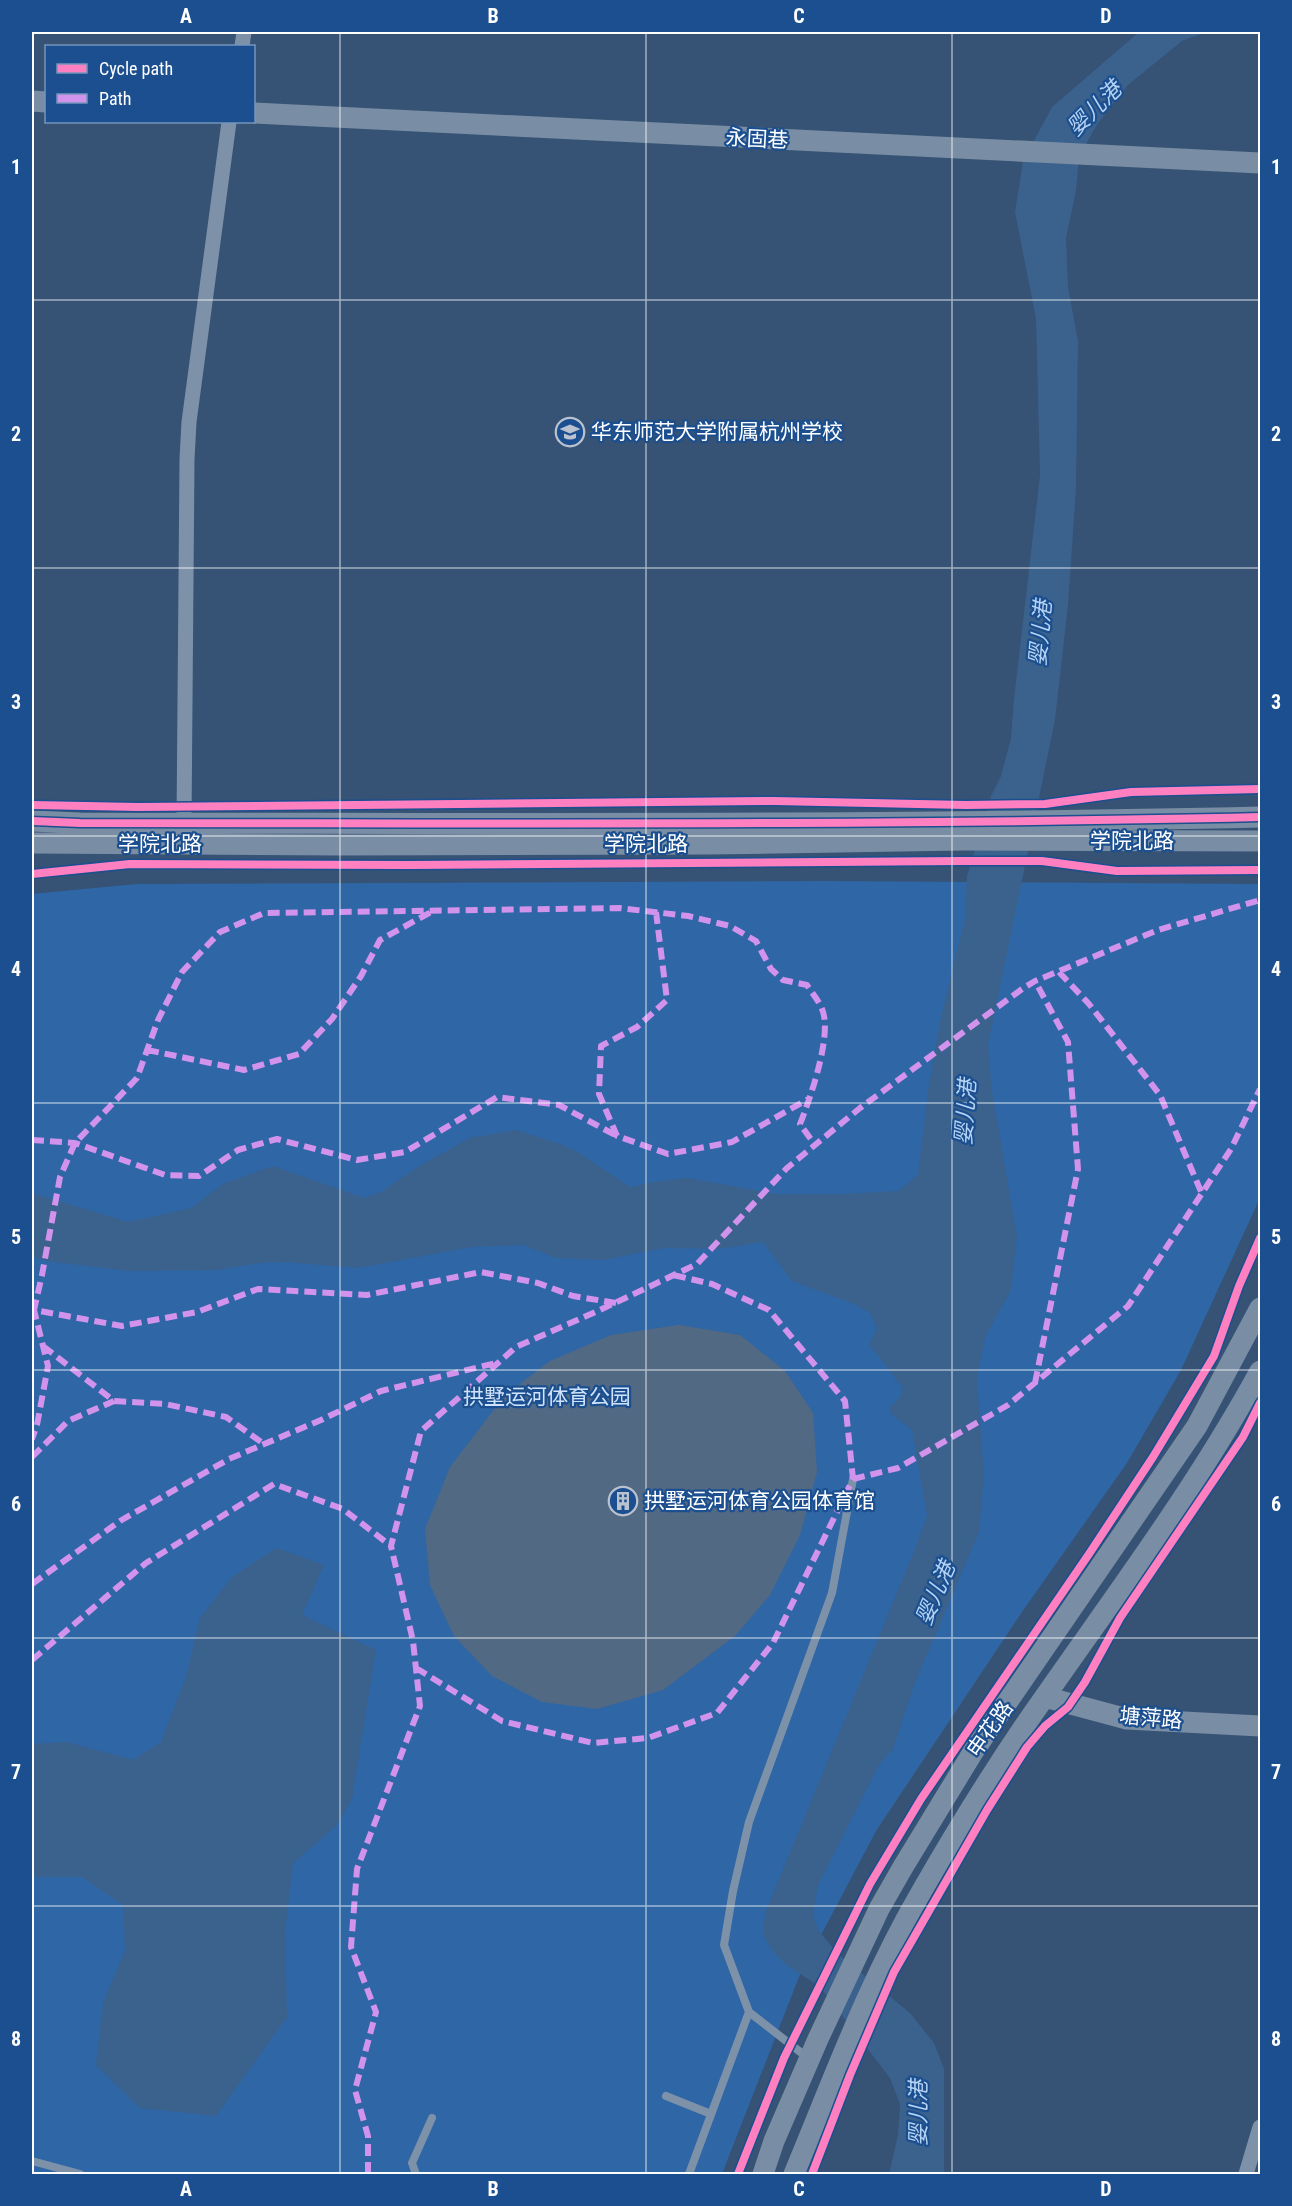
<svg xmlns="http://www.w3.org/2000/svg" width="1292" height="2206" viewBox="0 0 1292 2206" font-family="'Roboto Condensed','Noto Sans SC',sans-serif">
  <rect width="100%" height="100%" fill="#365274"/>
  <!-- green -->
  <path fill="#2f66a5" d="M828 881 1260 884V1198L1181 1370 1127 1463 1022 1612 876 1831 799 1977 722 2174H32V894L136 884Z"/>
  <!-- water -->
  <path fill="#3b618d" d="M1139 32H1206L1182 41 1128 85 1098 123 1079 156 1076 191 1066 238 1068 287 1078 341 1076 489 1068 605 1055 720 988 1045 992 1091 1017 1237 1011 1290 985 1337 977 1378 984 1476 979 1532 914 1685 893 1749 880 1763 818 1885 813 1914 818 1930 837 1953 910 2013 934 2043 944 2069V2174H889L898 2135 900 2104 890 2078 820 1987 784 1963 775 1954 765 1939 763 1927 766 1911 917 1544 927 1515 912 1430 892 1415 889 1408 900 1397 903 1388 869 1344 877 1329 870 1313 854 1304 792 1281 763 1242 719 1249 664 1248 603 1260 556 1258 523 1245 471 1247 358 1268 284 1262 261 1263 216 1270 130 1271 54 1262 32 1257V1193L128 1222 191 1208 223 1184 273 1166 364 1198 381 1192 421 1165 470 1138 516 1130 560 1144 578 1152 630 1187 654 1182 687 1178 776 1194H844L898 1191 918 1175 928 1091 941 1017 965 919 967 876 991 796 1001 776 1011 738 1014 699 1040 475 1036 319 1015 212 1023 161 1052 107Z
    M277 1548 324 1565 302 1615 376 1650 352 1799 337 1825 293 1863 285 1932 287 2017 216 2116 140 2108 96 2065 103 2003 125 1951 123 1905 82 1877H32V1744L67 1742 133 1760 161 1742 186 1677 200 1618 232 1577Z"/>
  <!-- building -->
  <path fill="#526984" d="M679 1325 740 1335 785 1371 813 1413 817 1472 800 1535 770 1595 735 1636 663 1690 597 1709 542 1702 492 1676 454 1636 430 1585 425 1529 450 1467 505 1395 550 1361 611 1335Z"/>
  <g fill="none" stroke-linecap="round" stroke-linejoin="round">
    <!-- lane -->
    <path stroke="#7d92a8" stroke-width="8" d="M808 2058 749 2012 724 1945 733 1891 749 1822 832 1593 853 1479
      M666 2096 711 2114
      M32 2161 80 2174
      M416 2174 412 2163 432 2118
      M689 2174 749 2012"/>
    <!-- street -->
    <path stroke="#7d92a8" stroke-width="15" d="M242 46 244 32
      M184 823 187 459 189 422 229 122
      M1246 2174 1260 2127"/>
    <!-- secondary -->
    <path stroke="#798da4" stroke-width="21" d="M32 101 46 102
      M254 113 1260 163
      M32 821 80 823C473 823 867 826 1260 817
      M32 843 342 845 709 844 964 840 1260 841
      M1045 1697 1127 1719 1260 1726
      M763 2174 774 2141 818 2039 879 1909 903 1867 973 1752 1197 1426 1260 1308
      M794 2174C834 2078 870 1979 923 1889 961 1823 1002 1757 1046 1695 1120 1589 1198 1485 1260 1371"/>
    <!-- quiet -->
    <path stroke="#d193ec" stroke-width="6" stroke-dasharray="12 6" stroke-linecap="butt" d="M656 912 667 1000 637 1027 601 1046 599 1094 617 1136 668 1154 732 1142 810 1098
      M1059 972 1089 1004 1160 1095 1202 1194
      M147 1050 244 1070 299 1054 332 1019 361 976 380 940 431 912
      M32 1140 75 1143 165 1175 199 1176 238 1150 277 1139 357 1160 405 1152 497 1097 559 1105 617 1136
      M616 1303 573 1296 538 1283 481 1272 367 1295 258 1289 197 1312 122 1326 34 1310 42 1275 60 1177 75 1143 137 1078 158 1020 182 972 220 932 264 913 619 908 688 916 730 926 756 941 771 969 783 980 807 985C812 993 819 1001 822 1009 833 1034 810 1099 800 1124L815 1145
      M32 1309 34 1310 48 1366 37 1425 32 1439
      M43 1346 114 1401 165 1404 226 1417 264 1444
      M1035 1383 1078 1169 1068 1042 1035 981
      M32 1457 68 1421 114 1401
      M853 1479 898 1468 1008 1405 1128 1306 1231 1149 1260 1089
      M32 1584 120 1521 229 1459 321 1420 381 1391 496 1363
      M32 1660 146 1563 274 1484 343 1509 391 1546
      M416 1668 502 1721 593 1743 648 1738 717 1713 773 1643 853 1479 845 1401 769 1310 712 1284 673 1275
      M368 2174V2136L355 2090 376 2012 351 1947 357 1869 420 1706 413 1641 391 1546 421 1431 516 1347 600 1310 697 1264 787 1168 860 1108 1022 989 1035 981 1158 930 1260 900"/>
    <!-- cycleway casing -->
    <g stroke="#1b4f8f" stroke-width="11">
      <path id="cycleway" d="M32 805 138 807 774 801 966 805 1045 804 1131 792 1260 789
        M32 821 80 823C473 823 867 826 1260 817
        M32 874 130 864 410 865 960 861H1042L1117 871 1260 870
        M738 2174 784 2058 870 1884 921 1799 1089 1554 1153 1457 1214 1356 1239 1286 1260 1238
        M812 2174 850 2075 894 1972 987 1810 1027 1747 1045 1726 1068 1707 1085 1682 1120 1618 1243 1437 1260 1403"/>
    </g>
    <!-- cycleway -->
    <use href="#cycleway" stroke="#ff80c0" stroke-width="8"/>
  </g>
  <!-- grid -->
  <path fill="none" stroke="#fff" stroke-width="1.5" stroke-opacity="0.55" d="M340 32V2174M646 32V2174M952 32V2174M32 300H1260M32 568H1260M32 836H1260M32 1103H1260M32 1370H1260M32 1638H1260M32 1906H1260"/>
  <!-- icons -->
  <defs>
    <g id="school-ring" transform="scale(1.5)"><circle r="9.5" fill="#1b4f8f" stroke="#b9c2ce" stroke-width="1.5"/><path d="M0-5L7-2L0 1L-7-2ZM-4 1L0 2.5L4 1V4Q0 6-4 4Z" fill="#b9c2ce"/></g>
    <g id="building-ring" transform="scale(1.5)"><circle r="9.5" fill="#1b4f8f" stroke="#b9c2ce" stroke-width="1.5"/><path d="M-4-6H4V6H1V3H-1V6H-4ZM-2.5-4.3h1.7v1.8h-1.7ZM.8-4.3h1.7v1.8H.8ZM-2.5-1h1.7V.8h-1.7ZM.8-1h1.7V.8H.8Z" fill="#b9c2ce"/></g>
  </defs>
  <g fill-rule="evenodd">
    <use href="#school-ring" x="570" y="432"/>
    <use href="#building-ring" x="623" y="1501"/>
  </g>
  <g text-anchor="middle" stroke-width="4.5" stroke-linejoin="round" paint-order="stroke">
    <!-- street labels -->
    <g font-size="21" fill="#fff" stroke="#1b4f8f">
      <text transform="translate(757 139) rotate(3)" y="7">永固巷</text>
      <text x="1132" y="848">学院北路</text>
      <text x="160" y="851">学院北路</text>
      <text x="646" y="851">学院北路</text>
      <text transform="translate(1151 1718) rotate(5)" y="7">塘萍路</text>
      <text transform="translate(990 1729) rotate(-55)" y="7">申花路</text>
    </g>
    <!-- poi labels -->
    <g font-size="21" fill="#fff" stroke="#1b4f8f" text-anchor="start">
      <text x="591" y="439">华东师范大学附属杭州学校</text>
      <text x="644" y="1508">拱墅运河体育公园体育馆</text>
    </g>
    <!-- park labels -->
    <g font-size="21" fill="#cfe3fa" stroke="#1b4f8f">
      <text x="547" y="1404">拱墅运河体育公园</text>
    </g>
    <!-- water labels -->
    <g font-size="22" font-style="italic" fill="#b5d3f5" stroke="#1b4f8f">
      <text transform="translate(1094 108) rotate(-45)" y="8">婴儿港</text>
      <text transform="translate(1040 633) rotate(-85)" y="8">婴儿港</text>
      <text transform="translate(965 1112) rotate(-86)" y="8">婴儿港</text>
      <text transform="translate(935 1593) rotate(-67)" y="8">婴儿港</text>
      <text transform="translate(918 2113) rotate(-90)" y="8">婴儿港</text>
    </g>
  </g>
  <!-- border -->
  <rect width="1292" height="2206" fill="none" stroke="#1b4f8f" stroke-width="66"/>
  <!-- legend -->
  <rect x="45" y="45" width="210" height="78" fill="#1b4f8f" stroke="#7695bc" stroke-width="1.5"/>
  <rect x="57" y="64" width="30" height="9" fill="#ff80c0" stroke="#7695bc" stroke-width="1.5"/>
  <text x="99" y="75" font-size="18" fill="#ffffff">Cycle path</text>
  <rect x="57" y="94" width="30" height="9" fill="#d193ec" stroke="#7695bc" stroke-width="1.5"/>
  <text x="99" y="105" font-size="18" fill="#ffffff">Path</text>
  <rect x="33" y="33" width="1226" height="2140" fill="none" stroke="#fff" stroke-width="2"/>
  <g font-size="20" text-anchor="middle" font-weight="bold" fill="#fff">
    <text x="186" y="23">A</text>
    <text x="493" y="23">B</text>
    <text x="799" y="23">C</text>
    <text x="1106" y="23">D</text>
    <text x="16" y="174">1</text>
    <text x="1276" y="174">1</text>
    <text x="16" y="441">2</text>
    <text x="1276" y="441">2</text>
    <text x="16" y="709">3</text>
    <text x="1276" y="709">3</text>
    <text x="16" y="976">4</text>
    <text x="1276" y="976">4</text>
    <text x="16" y="1244">5</text>
    <text x="1276" y="1244">5</text>
    <text x="16" y="1511">6</text>
    <text x="1276" y="1511">6</text>
    <text x="16" y="1779">7</text>
    <text x="1276" y="1779">7</text>
    <text x="16" y="2046">8</text>
    <text x="1276" y="2046">8</text>
    <text x="186" y="2196">A</text>
    <text x="493" y="2196">B</text>
    <text x="799" y="2196">C</text>
    <text x="1106" y="2196">D</text>
  </g>
</svg>
